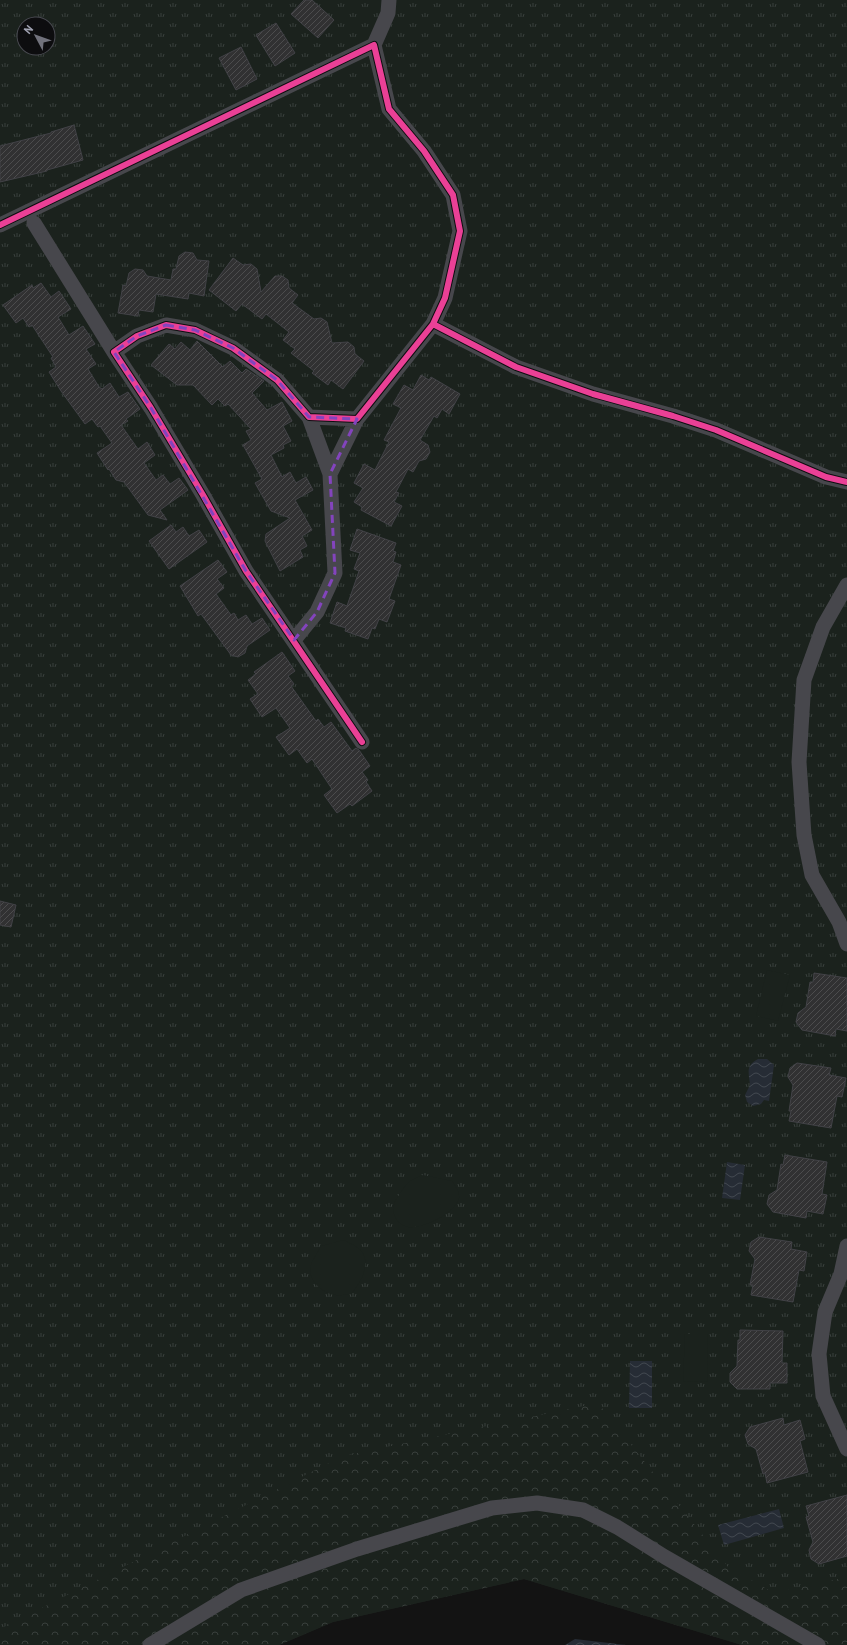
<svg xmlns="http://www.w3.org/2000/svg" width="847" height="1645" viewBox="0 0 847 1645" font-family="'PT Sans',sans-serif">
  <defs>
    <pattern id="grass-tufts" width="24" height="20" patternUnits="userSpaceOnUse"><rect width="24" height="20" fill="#1b221d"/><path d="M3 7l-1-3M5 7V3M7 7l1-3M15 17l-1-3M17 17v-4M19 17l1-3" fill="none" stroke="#393f3c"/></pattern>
    <pattern id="forest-crowns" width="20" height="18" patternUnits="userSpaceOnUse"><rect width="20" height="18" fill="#1b221d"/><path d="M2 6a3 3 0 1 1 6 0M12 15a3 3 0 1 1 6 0" fill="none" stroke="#393f3c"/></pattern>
    <pattern id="water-waves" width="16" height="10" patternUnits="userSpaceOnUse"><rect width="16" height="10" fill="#262c35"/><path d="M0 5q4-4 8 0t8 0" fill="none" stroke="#424850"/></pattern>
    <pattern id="building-hatch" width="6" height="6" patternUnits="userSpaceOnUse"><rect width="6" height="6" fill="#313132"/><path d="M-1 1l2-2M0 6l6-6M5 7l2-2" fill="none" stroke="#4c4c4d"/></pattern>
  </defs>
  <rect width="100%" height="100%" fill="#131313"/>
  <!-- grass -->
  <path fill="url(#grass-tufts)" fill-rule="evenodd" d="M0 0H847V1645H742L524 1579 333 1622 279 1645H0ZM24 24H48V48H24Z"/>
  <!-- forest -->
  <path fill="url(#forest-crowns)" d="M598 1403 728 1567 774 1593 847 1577V1645H742L524 1579 333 1622 279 1645H0V1629L343 1456Z"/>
  <!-- pitch -->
  <path fill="#1b221d" d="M767 970 790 975 778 1021 756 1016Z
    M423 1175 452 1181C455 1186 460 1192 459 1198 456 1213 423 1229 408 1227 395 1225 389 1209 397 1198 407 1184 406 1181 423 1175Z
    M344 1240C349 1243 359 1247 362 1252 371 1265 360 1284 351 1294 347 1294 341 1296 336 1295 323 1294 306 1279 311 1265 313 1259 318 1252 321 1246Z
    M685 1334H708L707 1382 683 1381Z"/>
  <!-- water -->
  <path fill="url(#water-waves)" d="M758 1059H767L774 1065 769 1101 764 1100 761 1104 753 1106 747 1102 745 1095 750 1085C749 1073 745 1066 758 1059Z
    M727 1162 745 1165 740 1200 722 1198Z
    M630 1361H652V1408H629Z
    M779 1509 784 1528 724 1545 718 1525Z
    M575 1639 626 1645H565Z"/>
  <!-- building -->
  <path fill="url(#building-hatch)" stroke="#424247" d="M304 0H312L334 20 318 38 291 14Z
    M276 23 295 53 275 66 256 35Z
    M241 47 257 79 236 90 219 58Z
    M74 125 83 160 47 170V171L0 182V146L51 133V132Z
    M185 252 193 253 197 260 209 261 204 296 189 293 188 299 156 294 153 312 139 310 138 316 118 313 123 285 126 286 129 273 135 269 143 270 147 276 171 280 173 269H176L179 256Z
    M233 258 243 265 251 264 257 269 261 292 275 276H282L288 280 289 288 298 295 292 303 314 319 321 318 327 322 332 343 348 342 354 347 355 354 364 361 343 389 331 380 328 385 312 373 314 371 291 353 295 349 283 340 289 332 266 314 262 319 242 304 236 311 209 290Z
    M41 283 51 297 59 291 71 309 58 317 69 335 83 326 95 344 86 349 96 364 88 369 99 387 102 389 110 383 119 397 128 392 140 409 126 419 128 421 121 425 138 449 147 442 155 455 144 463 156 480 163 475 170 484 179 478 188 490 160 510 167 520 148 515 124 482 116 480 109 469 108 470 97 453 112 443 100 426 98 427 92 419 85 424 61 391 49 372 56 367 51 358 53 357 32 325 29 327 23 318 16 323 3 305 32 285 33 288Z
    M197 341 223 367 230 361 242 373 246 369 264 381 252 393 267 410 282 402 292 421 283 426 291 441 283 445 284 448 271 455 282 477 290 472 296 483 306 477 313 490 295 500 312 530 302 536 307 546 300 550 303 557 280 571 265 541 266 534 290 518 271 511 255 483 262 479 243 445 251 440 246 431 251 429 228 404 225 406 218 399 212 405 193 385H177L151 365 169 344 175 349 181 342 190 350Z
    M421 375 429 380 431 377 460 394 449 414 442 409 437 418 434 416 420 440 428 445 430 452 426 459 419 461 413 472 408 469 396 492 399 493 394 502 402 506 391 526 361 510 362 507 354 502 363 488 354 483 364 464 375 470 389 442 384 440 401 408 393 404 404 385 413 390Z
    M171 525 176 532 183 527 189 536 199 530 207 542 169 569 149 541Z
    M357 529 396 543 393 551 396 552 393 562 401 565 389 599 395 601 387 622 379 619 375 629 372 628 368 639 345 631 346 628 330 623 337 602 347 606 359 571 354 569 360 553 350 550Z
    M218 560 227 572 217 579 224 588 216 594 231 615 234 613 238 620 246 615 252 624 262 618 270 630 247 646 245 653 238 657 231 655 201 614 198 616 180 586Z
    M282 652 295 671 288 676 294 684 291 686 316 721 318 719 324 727 331 722 352 751 356 748 359 750 370 766 362 772 368 780 366 782 372 791 352 806 350 804 337 813 324 795 332 789 312 759 307 763 297 749 289 755 276 737 290 728 276 708 262 717 250 699 258 694 248 680 256 674 254 672Z
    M0 901 16 905 11 927 0 925Z
    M814 973 847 978V1031L836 1029 835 1036 802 1030 796 1022 798 1013 806 1007 810 982H813Z
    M797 1063 831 1068 829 1075 846 1078 842 1097 837 1096 831 1128 789 1121 791 1111H789L793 1085 788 1077 790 1068Z
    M785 1155 827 1162 822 1194 827 1195 823 1214 807 1211 806 1218 773 1212 767 1204 769 1195 777 1190 781 1164 783 1165Z
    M759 1237 792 1242 791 1249 807 1252 804 1271 799 1270 793 1302 751 1295 753 1285H750L755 1259 749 1251 751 1242Z
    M740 1330 783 1331 782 1363H787V1383H770V1389H737L730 1382V1373L737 1366 738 1340H740Z
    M783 1418 784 1425 800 1420 805 1439 800 1441 808 1472 767 1483 765 1473 763 1474 756 1449 748 1444 745 1435 750 1427Z
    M847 1495V1556L819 1564 811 1559 809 1550 813 1542 806 1517 809 1516 806 1506Z"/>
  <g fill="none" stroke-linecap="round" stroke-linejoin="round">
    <!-- minor -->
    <path stroke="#47474c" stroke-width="15" d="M374 45 388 13 389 0
      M34 223 114 352
      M0 225 374 45 389 109 424 151 453 195 460 231 445 298 433 324 516 367 593 394 673 416 716 430 826 477 847 482
      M330 474 357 419
      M847 585 823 627 804 680 799 762 804 835 812 875 839 922 847 944
      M294 640 317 612 335 573 330 474 309 417
      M362 742 246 571 203 495 151 408 114 352 137 336 166 325 195 330 233 348 277 380 309 417 357 419 433 324
      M847 1246 841 1274 825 1312 819 1354 823 1396 847 1449
      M150 1645 241 1590 357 1549 492 1508 537 1503 583 1510 617 1527 665 1557 818 1645"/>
    <!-- cycleway casing -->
    <g stroke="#0d0d0f" stroke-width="8">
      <path id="cycleway" d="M0 225 374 45 389 109 424 151 453 195 460 231 445 298 433 324 516 367 593 394 673 416 716 430 826 477 847 482
        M362 742 246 571 203 495 151 408 114 352 137 336 166 325 195 330 233 348 277 380 309 417 357 419 433 324"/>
    </g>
    <!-- cycleway -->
    <use href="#cycleway" stroke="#ea4096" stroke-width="6"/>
  </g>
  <!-- marked area -->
  <path fill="none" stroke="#8344bd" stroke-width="3" stroke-dasharray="8 5" stroke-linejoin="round" d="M166 325 195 330 233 348 277 380 309 417 357 419 330 474 335 573 317 612 294 640 246 571 151 408 114 352 137 336Z"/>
  <!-- north arrow -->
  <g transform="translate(36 36) rotate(311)"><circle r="19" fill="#0d0d0f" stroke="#494a51"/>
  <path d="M0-3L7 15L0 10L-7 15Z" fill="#71727c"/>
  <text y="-6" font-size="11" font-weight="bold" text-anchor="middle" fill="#a3a5b5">N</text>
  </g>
</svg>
